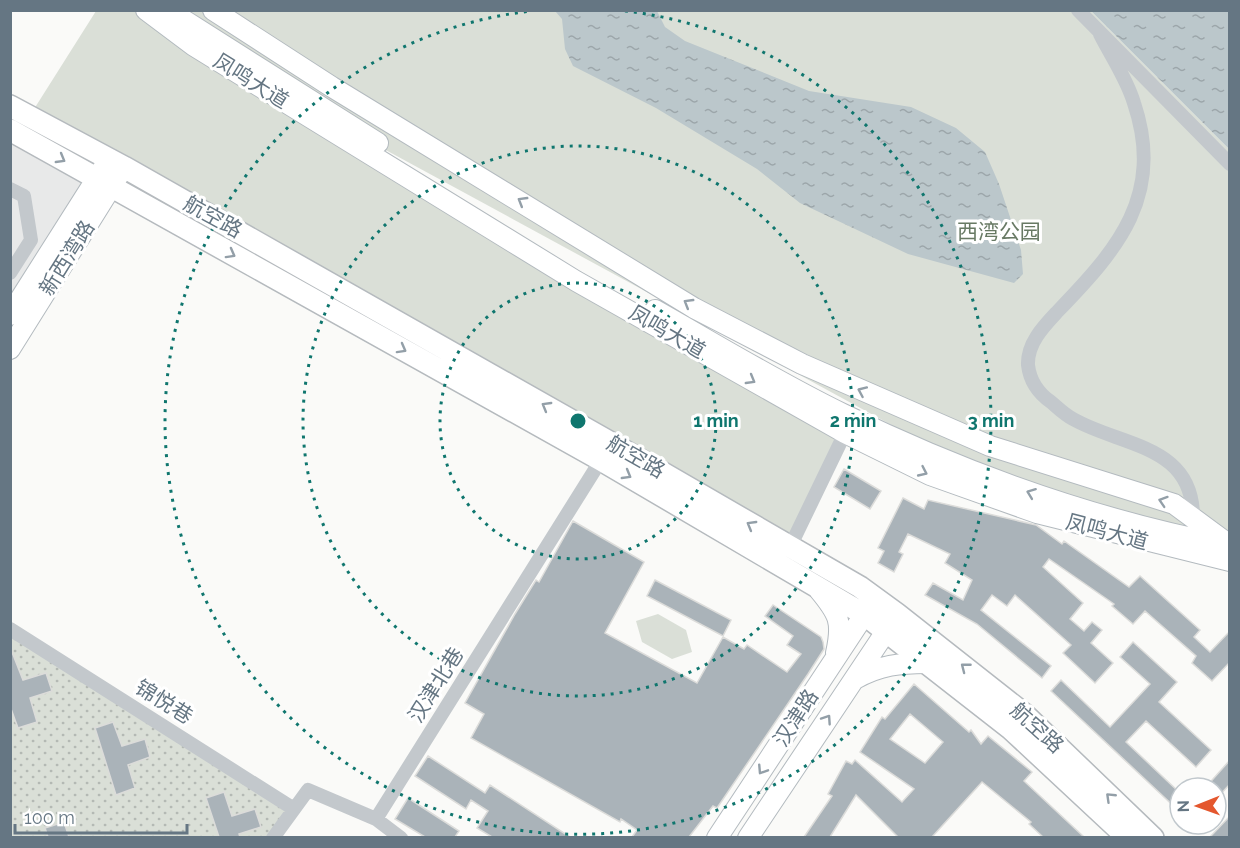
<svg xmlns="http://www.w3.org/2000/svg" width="1240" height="848" viewBox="0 0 1240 848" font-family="Raleway,'Noto Sans SC',sans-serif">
  <defs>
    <pattern id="grass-dots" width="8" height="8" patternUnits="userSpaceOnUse" patternTransform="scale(1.5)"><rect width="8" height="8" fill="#dadfd7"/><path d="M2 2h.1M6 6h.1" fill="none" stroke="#b4b9b4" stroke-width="1.8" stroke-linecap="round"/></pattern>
    <pattern id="water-ripples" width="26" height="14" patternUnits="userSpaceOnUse" patternTransform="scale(1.5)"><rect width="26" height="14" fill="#bbc7cb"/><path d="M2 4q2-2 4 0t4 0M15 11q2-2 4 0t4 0" fill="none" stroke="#9ca6aa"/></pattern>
  </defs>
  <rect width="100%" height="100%" fill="#fafaf8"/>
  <!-- built -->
  <path fill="#e8e9e9" d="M11 130 111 187 11 349Z"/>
  <!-- grass -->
  <path fill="url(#grass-dots)" d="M10 631 288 809 268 837H11Z"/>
  <!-- park -->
  <path fill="#dadfd7" d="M96 11H1091L1229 149V567L943 453 209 54 845 433 790 547 29 117Z
    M658 614 686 630 692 652 672 659 642 642 636 621Z"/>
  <!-- water -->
  <path fill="url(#water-ripples)" d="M555 11H657L665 27 685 41 809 91 911 107 956 128 985 152 999 184 1021 250 1023 274 1014 283 908 254 800 203 757 169 656 108 573 66 565 49 562 19Z
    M1091 11H1229V149Z"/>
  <!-- building -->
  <path fill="#aab3b9" stroke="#dcdcda" stroke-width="1.5" fill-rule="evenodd" d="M844 469 881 491 870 509 834 487Z
    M903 498 924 509 928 500 1036 525 1062 544 1064 541 1129 587 1140 576 1200 630 1194 637 1210 652 1230 631V662L1212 681 1192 663 1196 656 1145 611 1133 624 1112 606 1114 604 1049 559 1043 567 1083 603 1070 619 1084 631 1092 622 1102 630 1091 643 1113 663 1095 683 1063 653 1071 645 1015 595 1007 606 992 595 981 610 1051 666 1042 678 977 624 925 595 933 583 963 600 972 580 945 563 950 554 908 534 899 552 903 554 894 572 878 563 884 551 878 548Z
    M573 521 644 562 605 633 697 683 723 637 744 649 747 645 787 672 801 654 787 645 793 636 765 616 773 605 821 637 823 642 824 649 808 674 717 808 713 806 689 837H632L637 830 621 819 620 822 471 738 484 714 465 703 515 614 536 580 539 582Z
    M655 580 731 620 723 636 647 596Z
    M1133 642 1177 682 1159 702 1211 750 1196 767 1146 721 1126 742 1180 793V812L1051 691 1061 680 1110 727 1150 684 1120 657Z
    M10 647 23 680 46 673 52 691 30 698 37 722 18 728 10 706Z
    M914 684 969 732 971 730 981 744 988 736 1032 772 1024 781 1084 837H1043L1029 824 1031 822 982 782 932 837H898L856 795 830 837H804L832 796 828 794 846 761 852 764 855 760 902 802 914 789 860 752 882 717 885 719ZM910 714 943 742 925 763 890 739Z
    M113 722 122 746 145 739 150 757 128 765 135 788 116 795 95 728Z
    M428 756 485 793 490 785 570 837H492L477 828 488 811 471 800 466 809 415 776Z
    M1230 760V784L1216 799V788H1205Z
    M224 792 232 816 255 809 261 827 239 834 240 837H219L206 798Z
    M408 798 459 831 455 837H425L395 819Z
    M1230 816V837H1210Z
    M64 822 69 837H48L45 828Z"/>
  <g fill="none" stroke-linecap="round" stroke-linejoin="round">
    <!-- secondary casing -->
    <g stroke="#b3babf" stroke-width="22">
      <path id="secondary" d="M146 10 194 46 576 281 845 433 930 475 1037 513 1230 561
        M168 10 378 143
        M213 10 332 87 694 308 802 364 990 446 1174 504 1227 543
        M655 310C717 345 779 383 843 414 966 474 1095 520 1230 546
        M10 315 109 159
        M10 349 120 173
        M819 590C839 614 843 622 836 653
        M855 679C880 665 900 663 927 663
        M717 838 872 603
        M748 838 895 618"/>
    </g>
    <!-- primary casing -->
    <g stroke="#b5babe" stroke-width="24">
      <path id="primary" d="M10 106 124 167 611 443 860 587 897 614 1024 714 1153 838
        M10 130 601 460 865 615 1011 729 1128 838"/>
    </g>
    <!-- street -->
    <path stroke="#c3c8cc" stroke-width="14" d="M1078 10 1230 164
      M1100 34C1111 56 1127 79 1134 103 1165 195 1118 249 1058 311 1044 326 1027 343 1028 365 1030 382 1038 393 1051 402 1058 408 1065 415 1073 419 1122 447 1196 444 1193 522
      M10 189 24 196 31 240 10 273
      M790 547 845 433
      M10 629 294 809
      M376 819 401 838
      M273 838 308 790 376 819 601 460"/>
    <!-- secondary -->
    <use href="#secondary" stroke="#fff" stroke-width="20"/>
    <!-- primary -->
    <use href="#primary" stroke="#fff" stroke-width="21"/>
  </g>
  <!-- one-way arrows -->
  <defs><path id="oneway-chevron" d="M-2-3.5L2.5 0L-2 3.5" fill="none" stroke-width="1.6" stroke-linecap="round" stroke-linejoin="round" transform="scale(1.5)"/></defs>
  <g stroke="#939fa8">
    <use href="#oneway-chevron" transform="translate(61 159) rotate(30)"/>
    <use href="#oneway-chevron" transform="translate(522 201) rotate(-149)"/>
    <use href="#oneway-chevron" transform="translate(231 254) rotate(29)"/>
    <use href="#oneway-chevron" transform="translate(688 303) rotate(-149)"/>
    <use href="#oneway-chevron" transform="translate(402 349) rotate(29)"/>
    <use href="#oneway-chevron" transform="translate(751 380) rotate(30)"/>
    <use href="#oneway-chevron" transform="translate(862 391) rotate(-156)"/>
    <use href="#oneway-chevron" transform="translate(546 406) rotate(-150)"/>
    <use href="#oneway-chevron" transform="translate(923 472) rotate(25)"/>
    <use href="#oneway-chevron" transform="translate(627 475) rotate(30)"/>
    <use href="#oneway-chevron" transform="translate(1031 493) rotate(-159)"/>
    <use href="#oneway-chevron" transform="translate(1163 501) rotate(-162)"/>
    <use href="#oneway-chevron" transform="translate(751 525) rotate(-150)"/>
    <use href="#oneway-chevron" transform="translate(965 667) rotate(-142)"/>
    <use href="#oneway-chevron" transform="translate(827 719) rotate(-56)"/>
    <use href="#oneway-chevron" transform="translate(762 770) rotate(123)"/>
    <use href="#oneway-chevron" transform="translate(1110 797) rotate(-136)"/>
  </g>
  <!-- distance rings -->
  <g fill="none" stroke="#0f766e" stroke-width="3" stroke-dasharray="3 6">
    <circle cx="578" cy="421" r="138"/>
    <circle cx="578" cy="421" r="275"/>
    <path d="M625 11A413 413 0 1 1 531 11"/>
  </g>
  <g text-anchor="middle" stroke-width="6" stroke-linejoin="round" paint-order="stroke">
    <!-- street labels -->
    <g font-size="21" fill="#657683" stroke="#fff">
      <text transform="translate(251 81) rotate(32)" y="7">凤鸣大道</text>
      <text transform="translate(213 217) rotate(29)" y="7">航空路</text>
      <text transform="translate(67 258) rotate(-58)" y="7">新西湾路</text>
      <text transform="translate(667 332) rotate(30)" y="7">凤鸣大道</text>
      <text transform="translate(636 457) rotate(30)" y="7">航空路</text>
      <text transform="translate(1107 532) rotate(15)" y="7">凤鸣大道</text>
      <text transform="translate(436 685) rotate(-58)" y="7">汉津北巷</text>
      <text transform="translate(164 702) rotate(32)" y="7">锦悦巷</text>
      <text transform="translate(796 718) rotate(-57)" y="7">汉津路</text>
      <text transform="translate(1037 728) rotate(42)" y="7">航空路</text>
    </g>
    <!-- park labels -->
    <g font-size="21" fill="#687a64" stroke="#fff">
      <text x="999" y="239">西湾公园</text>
    </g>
  </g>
  <circle cx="578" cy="421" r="9" fill="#0f766e" stroke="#fff" stroke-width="3"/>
  <g font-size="18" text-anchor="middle" font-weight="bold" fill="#0f766e" stroke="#fff" stroke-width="6" stroke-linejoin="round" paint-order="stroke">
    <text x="716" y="427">1 min</text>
    <text x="853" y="427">2 min</text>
    <text x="991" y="427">3 min</text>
  </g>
  <!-- border -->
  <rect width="1240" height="848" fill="none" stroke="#657683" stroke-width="24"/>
  <!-- north arrow -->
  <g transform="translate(1198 806) rotate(269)"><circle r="28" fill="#ffffff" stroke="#c1c8cd" stroke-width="1.5"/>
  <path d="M0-4.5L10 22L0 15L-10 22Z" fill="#e4572e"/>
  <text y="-9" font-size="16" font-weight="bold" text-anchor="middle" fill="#657683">N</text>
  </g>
  <!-- scale -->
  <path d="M15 824v9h172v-9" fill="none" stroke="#657683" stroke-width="3"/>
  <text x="24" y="824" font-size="18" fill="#657683" stroke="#ffffff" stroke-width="4.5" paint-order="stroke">100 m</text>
</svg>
